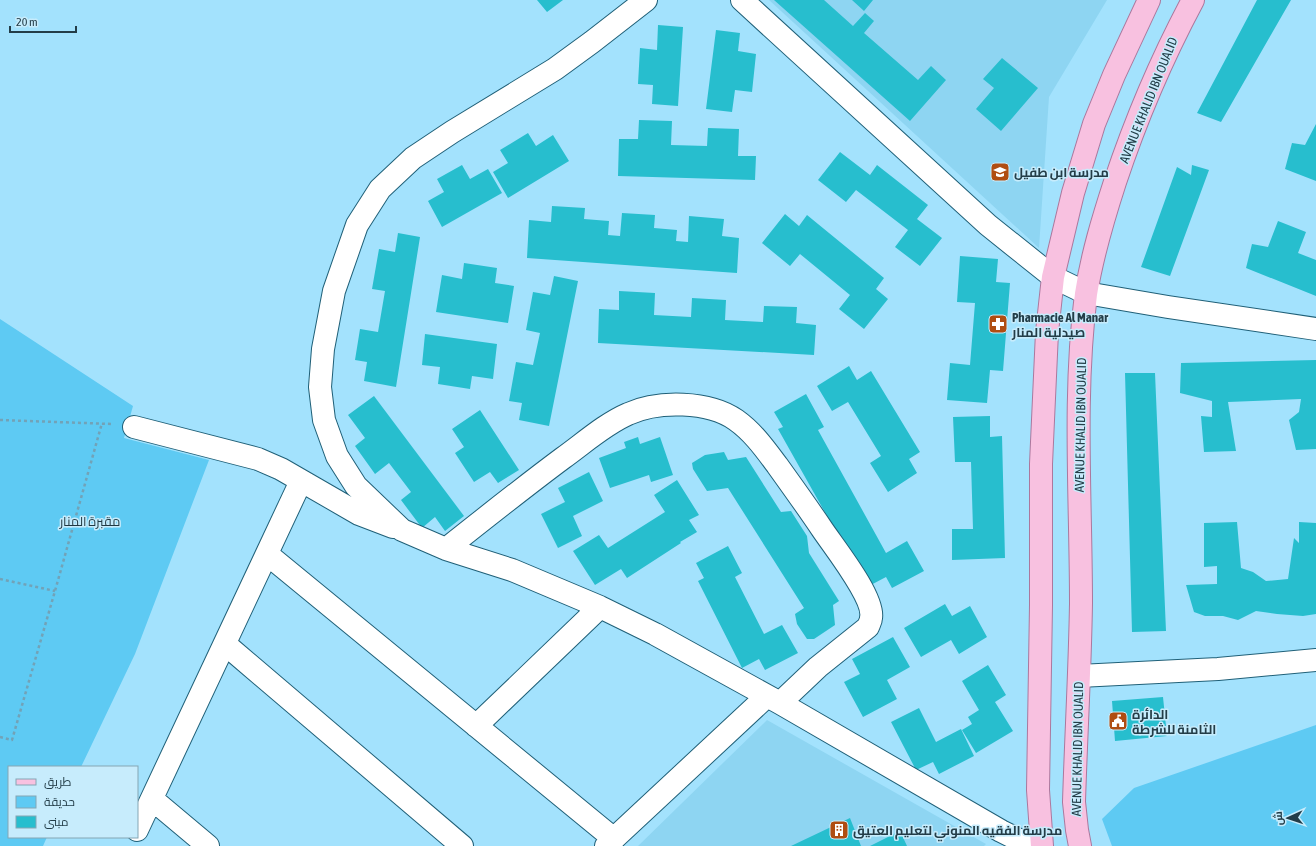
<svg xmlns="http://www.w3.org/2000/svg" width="1316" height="846" viewBox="0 0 1316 846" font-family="'Asap Condensed',Cairo,sans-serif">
  <rect width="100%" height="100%" fill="#a3e2fd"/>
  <!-- built -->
  <path fill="#8ed5f2" d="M769 0H1107L1049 97 1039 248Z
    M767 720 986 844 984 846H638Z"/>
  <!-- green -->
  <path fill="#5ecaf3" d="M0 319 133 406 124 438 209 460 135 654 81 767H9V837H47L43 846H0Z
    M1316 725V846H1112L1102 819 1134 788Z"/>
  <!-- building -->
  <path fill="#27bece" d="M537 0H563L547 12Z
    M774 0H824L853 26 865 13 874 21 864 33 918 80 931 66 946 80 910 121Z
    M852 0H873L864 11Z
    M1257 0H1291L1221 122 1197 113Z
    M658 25 683 27 678 106 652 104 653 85 638 84 640 48 657 50Z
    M716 30 740 33 738 51 756 54 752 92 735 90 732 112 706 109Z
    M1002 58 1038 88 1001 131 976 109 994 88 983 79Z
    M639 120 672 121 671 145 707 146 708 128 739 129 738 156H756L755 180 618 176 619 139H638Z
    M1316 124V181L1285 169 1292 143 1305 145Z
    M528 133 536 146 553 135 569 161 508 198 493 172 508 163 500 150Z
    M840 152 870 175 877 165 928 205 917 219 942 238 920 266 895 247 908 230 856 190 846 202 818 180Z
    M462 165 470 179 488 169 502 193 442 227 428 201 444 192 437 179Z
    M1192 165 1209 170 1170 276 1141 267 1177 167 1191 175Z
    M552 206 585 208 584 219 609 221 608 235 620 236 622 213 655 215 654 228 677 230 676 241 688 242 689 216 724 219 722 236 739 238 737 273 527 258 529 220 551 222Z
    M785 214 799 226 807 215 884 278 876 289 888 299 864 329 839 309 850 295 800 254 790 266 762 243Z
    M1278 221 1306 232 1298 253 1316 260V296L1246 268 1252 244 1268 247Z
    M398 233 420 237 396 387 364 381 367 362 355 360 360 329 378 332 385 291 372 289 379 249 395 252Z
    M960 256 998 259 996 282 1010 283 1003 371 990 370 987 403 947 400 950 363 970 365 975 303 957 302Z
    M464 263 497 268 495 283 514 286 508 323 436 312 442 275 462 279Z
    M554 276 578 281 549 426 519 420 522 403 509 401 516 362 533 365 540 333 526 330 533 292 550 295Z
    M619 291 655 293 654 315 691 317 692 298 726 300 725 320 763 322 764 306 797 307 796 323 816 325 814 355 598 343 599 309 619 310Z
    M425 334 497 344 493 379 472 376 470 389 438 384 440 367 422 365Z
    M1316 360V449L1296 450 1289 420 1299 412 1301 399 1228 402 1236 451 1204 452 1201 416 1212 417V401L1180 393 1181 363Z
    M849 366 857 380 871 371 920 452 909 459 917 473 888 492 870 463 881 456 848 402 832 411 817 386Z
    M1125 373H1155L1166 631 1132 632Z
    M806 394 824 427 818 430 886 553 907 541 924 571 892 588 886 577 867 587 778 429 783 427 774 412Z
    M374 396 464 516 445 531 435 517 422 528 401 500 411 492 389 463 375 474 355 446 365 438 348 415Z
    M480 410 519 470 498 483 490 472 474 482 455 453 464 447 452 429Z
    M990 416V437L1002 436 1005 558 952 560V529H973L971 462H955L953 417Z
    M638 437 640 444 660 437 673 475 651 482 649 475 610 488 599 458 626 448 624 442Z
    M724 452 728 460 746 457 781 512 791 511 807 536 809 553 839 601 833 605 835 625 814 639H807L797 624 795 614 804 608 728 488 707 491 693 469 692 463 705 455Z
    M589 472 603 501 573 516 582 536 558 548 541 514 565 502 558 488Z
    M677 480 699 515 689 520 697 532 680 542 681 543 627 578 621 569 595 585 573 551 599 535 608 548 665 512 654 495Z
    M1237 522 1241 568 1253 572 1266 581 1288 579 1294 538 1299 543V522L1316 523V614L1303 616 1277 614 1256 611 1238 620 1223 616H1205L1194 612 1186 585 1217 584V566L1204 567V523Z
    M728 546 742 573 735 577 764 634 782 625 798 653 765 670 759 659 742 668 698 581 704 578 696 563Z
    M945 604 952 616 970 606 987 637 959 654 951 640 921 657 904 628Z
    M893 637 910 667 887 680 897 699 863 717 844 682 860 674 852 659Z
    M988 665 1006 695 995 702 1013 731 976 753 962 730 972 724 968 717 979 710 962 681Z
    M1163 697 1167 736 1115 741 1112 701Z
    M919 708 936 742 961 729 974 756 939 774 933 762 916 770 891 722Z
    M850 818 861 846H791Z
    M900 831 907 846H870Z"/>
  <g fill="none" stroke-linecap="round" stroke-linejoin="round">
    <!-- minor casing -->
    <g stroke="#206078" stroke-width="24">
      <path id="minor" d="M646 0 592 42 555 69 452 132 413 158 380 189 357 225 334 291 323 349 320 387 324 420 337 456 356 486 402 530 446 549 512 570 600 607 655 634 780 703 1001 831 1031 846
        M742 0 988 225 1053 277 1086 293 1168 307 1316 329
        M134 427 258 459 281 469 359 514 393 527
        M446 549C485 518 524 487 563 458 584 443 605 424 628 414 658 400 709 401 736 420 753 432 765 449 777 465 792 486 808 508 822 529 834 547 875 598 871 618 871 621 869 624 868 627L818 667 780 703
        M267 554 614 839
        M225 644 462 846
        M1079 676 1218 669 1316 660
        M476 726 600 607
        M152 799 208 846
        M137 830 301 481
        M606 846 767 696"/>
    </g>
    <!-- major casing -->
    <g stroke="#ab789d" stroke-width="24">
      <path id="major" d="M1042 846 1038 790 1041 605V464L1047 332 1053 277 1073 193 1094 124 1114 75 1149 0
        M1080 846 1077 830 1074 802C1076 736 1080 669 1081 603 1081 500 1073 396 1086 294 1092 255 1103 219 1115 182 1136 119 1162 58 1193 0"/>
    </g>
    <!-- path -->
    <path stroke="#72a2b7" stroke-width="2.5" stroke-dasharray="3 3" stroke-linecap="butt" d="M0 420 112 424
      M0 579 55 591
      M0 737 12 740 55 591 102 423"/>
    <!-- minor -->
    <use href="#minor" stroke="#fff" stroke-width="22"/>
    <!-- major -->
    <use href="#major" stroke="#f8c1e0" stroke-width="22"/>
  </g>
  <!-- icons -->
  <defs>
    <g id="school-square" transform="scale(1)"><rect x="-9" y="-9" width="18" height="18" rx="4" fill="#b04d11" stroke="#c7ecfc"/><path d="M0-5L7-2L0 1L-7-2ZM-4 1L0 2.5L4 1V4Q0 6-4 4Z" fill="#fff"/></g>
    <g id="pharmacy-square" transform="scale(1)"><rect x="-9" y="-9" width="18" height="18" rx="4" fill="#b04d11" stroke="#c7ecfc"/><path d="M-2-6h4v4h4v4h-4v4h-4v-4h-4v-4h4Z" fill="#fff"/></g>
    <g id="civic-square" transform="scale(1)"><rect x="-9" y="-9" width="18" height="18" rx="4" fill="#b04d11" stroke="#c7ecfc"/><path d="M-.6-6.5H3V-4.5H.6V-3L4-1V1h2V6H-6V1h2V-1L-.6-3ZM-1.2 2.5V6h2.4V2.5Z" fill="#fff"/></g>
    <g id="building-square" transform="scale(1)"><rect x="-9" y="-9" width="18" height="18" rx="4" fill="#b04d11" stroke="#c7ecfc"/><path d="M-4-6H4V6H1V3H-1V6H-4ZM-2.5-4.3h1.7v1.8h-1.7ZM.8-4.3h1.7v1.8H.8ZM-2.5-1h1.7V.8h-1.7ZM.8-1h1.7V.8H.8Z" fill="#fff"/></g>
  </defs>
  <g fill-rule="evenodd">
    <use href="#school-square" x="1000" y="172"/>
    <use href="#pharmacy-square" x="998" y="324"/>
    <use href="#civic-square" x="1118" y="721"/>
    <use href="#building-square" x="839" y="830"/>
  </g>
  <g text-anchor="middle" stroke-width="3" stroke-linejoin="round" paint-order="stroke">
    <!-- street labels -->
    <g font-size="13" fill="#233d48" stroke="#c7ecfc">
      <text transform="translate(1148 100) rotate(-68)" y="5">AVENUE KHALID IBN OUALID</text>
      <text transform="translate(1080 425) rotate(-89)" y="5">AVENUE KHALID IBN OUALID</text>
      <text transform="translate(1077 749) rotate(-89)" y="5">AVENUE KHALID IBN OUALID</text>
    </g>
    <!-- poi labels -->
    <g font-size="13" font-weight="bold" fill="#233d48" stroke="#c7ecfc" text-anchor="start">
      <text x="1014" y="177">مدرسة ابن طفيل</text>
      <text x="1012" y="322">Pharmacie Al Manar<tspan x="1012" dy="15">صيدلية المنار</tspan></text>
      <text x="1132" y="719">الدائرة<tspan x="1132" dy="15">الثامنة للشرطة</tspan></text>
      <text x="853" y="835">مدرسة الفقيه المنوني لتعليم العتيق</text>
    </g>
    <!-- park labels -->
    <g font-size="13" fill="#1f3842" stroke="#c7ecfc">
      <text x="90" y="526">مقبرة المنار</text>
    </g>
  </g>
  <!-- legend -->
  <rect x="8" y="766" width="130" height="72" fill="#c7ecfc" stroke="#85a6b4"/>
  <rect x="16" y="779" width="20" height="6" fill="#f8c1e0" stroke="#85a6b4"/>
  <text x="44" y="786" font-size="12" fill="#233d48">طريق</text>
  <rect x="16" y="796" width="20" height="12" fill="#5ecaf3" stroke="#85a6b4"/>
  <text x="44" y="806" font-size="12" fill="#233d48">حديقة</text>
  <rect x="16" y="816" width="20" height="12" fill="#27bece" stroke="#85a6b4"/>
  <text x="44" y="826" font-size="12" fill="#233d48">مبنى</text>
  <!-- north arrow -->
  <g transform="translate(1288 818) rotate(267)" stroke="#c7ecfc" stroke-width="3" paint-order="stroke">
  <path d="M0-3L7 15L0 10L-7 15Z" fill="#233d48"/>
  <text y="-6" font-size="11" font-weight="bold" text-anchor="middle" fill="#233d48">ش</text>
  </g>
  <!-- scale -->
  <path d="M10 26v6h66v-6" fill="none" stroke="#233d48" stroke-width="2"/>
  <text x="16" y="26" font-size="12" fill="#233d48" stroke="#c7ecfc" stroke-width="3" paint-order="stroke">20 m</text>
</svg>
